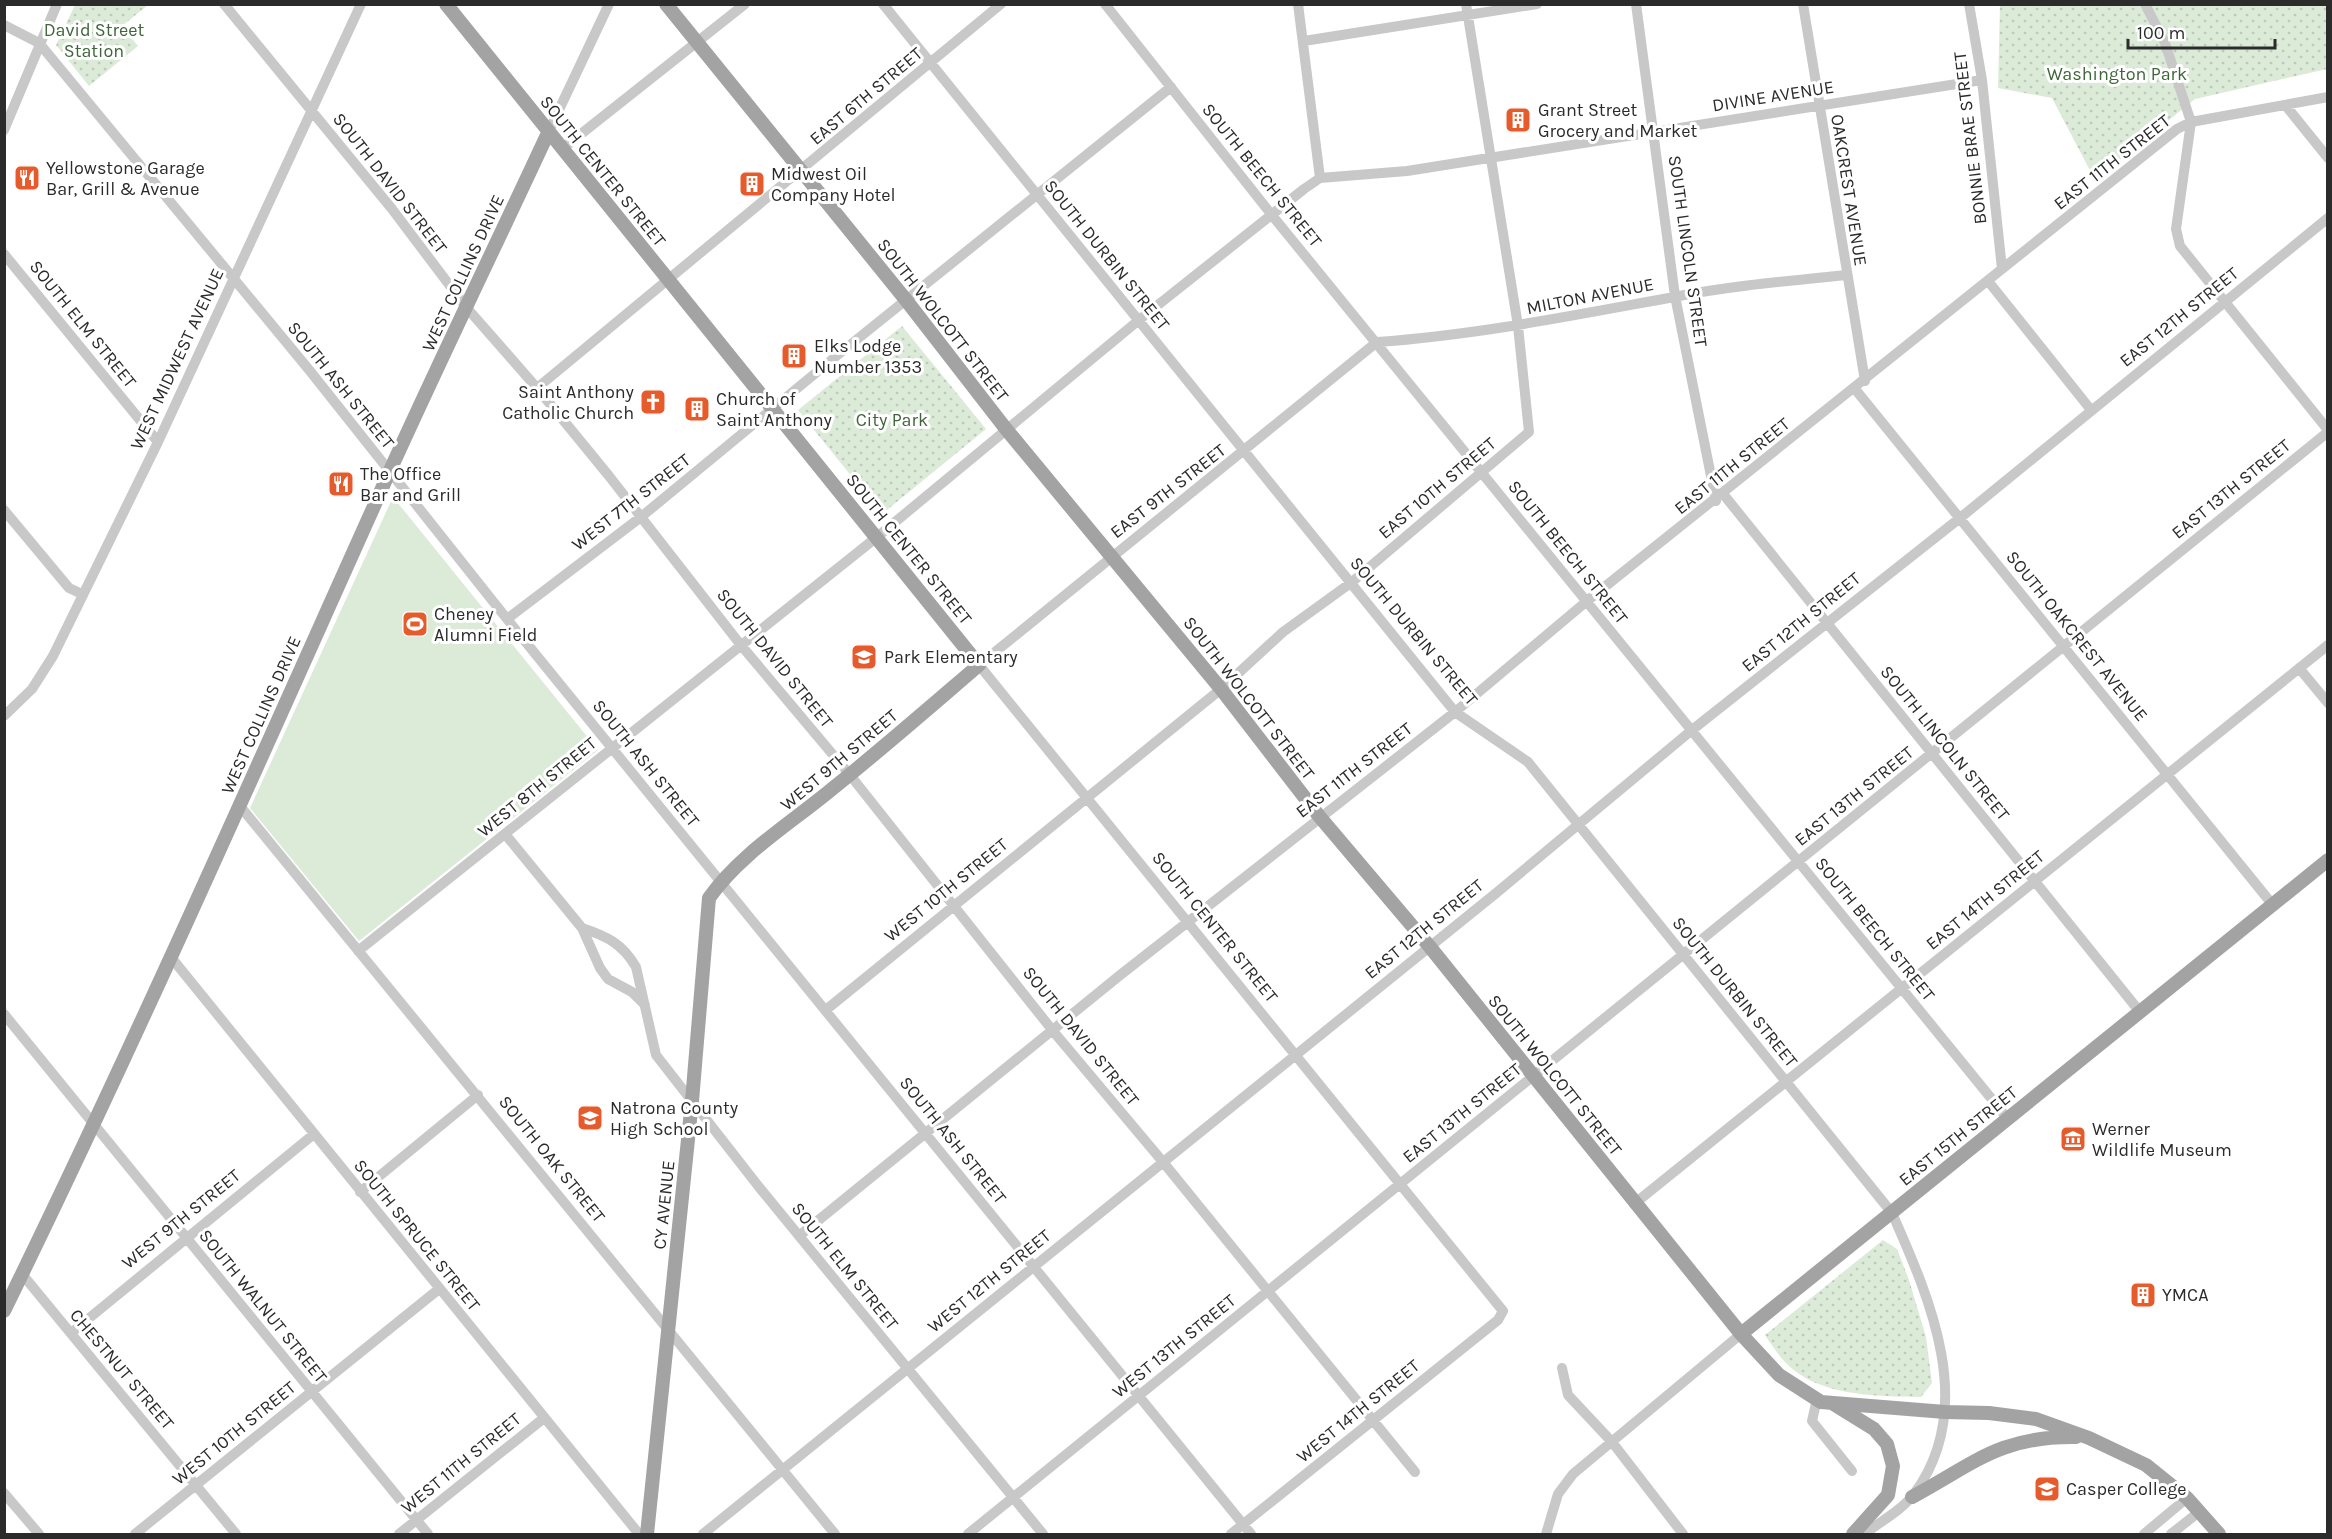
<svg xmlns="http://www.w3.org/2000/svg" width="2332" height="1539" viewBox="0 0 2332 1539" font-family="Karla,sans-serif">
  <defs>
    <pattern id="park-dots" width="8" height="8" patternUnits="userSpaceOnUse" patternTransform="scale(1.5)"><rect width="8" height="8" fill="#dcead8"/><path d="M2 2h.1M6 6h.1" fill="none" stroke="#bdc9ba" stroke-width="1.8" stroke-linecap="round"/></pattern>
  </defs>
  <rect width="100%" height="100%" fill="#fff"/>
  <!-- grass -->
  <path fill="#dcead8" d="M393 497 598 750 359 941 250 808Z"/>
  <!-- park -->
  <path fill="url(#park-dots)" d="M75 5H148L122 26 138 46 89 86 56 45Z
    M2000 5H2327V69L2195 99 2095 180 2052 98 1998 88Z
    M902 326 986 429 882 514 798 410Z
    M1883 1240 1897 1249 1909 1280 1926 1337 1932 1383 1921 1397C1878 1396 1816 1397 1784 1361 1777 1353 1771 1344 1765 1335Z"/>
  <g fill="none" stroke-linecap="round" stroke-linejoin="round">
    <!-- minor -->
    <path stroke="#c8c8c8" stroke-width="10" d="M224 4 392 209 466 307 537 388 609 476 740 644 850 775 1053 1031 1163 1162 1415 1472
      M883 4 1455 712 1528 762 1892 1213C1930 1299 1978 1408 1914 1494 1902 1510 1880 1522 1864 1534
      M1105 4 1271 214 2008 1119
      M1298 4 1320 178
      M1636 4 1675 296 1716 501
      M1803 4 1865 381
      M1969 4 1982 80 2002 269
      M2145 4 2165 43 2191 122 2176 229 2180 246 2328 430
      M4 25 39 43 310 371 507 619 1251 1534
      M1304 41 1537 4
      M2286 106 2328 158
      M4 130 57 4
      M548 133 609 4
      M562 149 745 4
      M4 254 158 442
      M1988 281 2091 410
      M1377 342C1477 335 1575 315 1674 297 1730 286 1788 281 1846 275
      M537 388 1001 4
      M1855 389 2272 904
      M1724 495 2140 1012
      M4 510 69 588 82 594
      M507 619 641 517 840 353 1171 87
      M2299 668 2328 703
      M4 716 32 689 53 656 158 442 361 4
      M240 806 835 1534
      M505 834 582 928 600 968 608 979 632 992 645 1005
      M582 928C606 936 622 943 636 967L656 1055 759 1187 1043 1534
      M358 951 877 537 1139 320 1304 189 1320 178 1407 171 1982 80
      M170 956 639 1534
      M827 1009 1221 689 1283 632 1352 582 1529 432 1518 326 1466 4
      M4 1014 428 1534
      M360 1192 478 1095
      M1634 1204 2328 645
      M799 1236 1119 976 1455 712 1587 601 2177 129 2191 122 2328 97
      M22 1274 236 1534
      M71 1333 314 1134
      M1562 1368 1568 1395 1612 1442 1683 1534
      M1817 1399 1812 1421 1852 1471
      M4 1493 39 1534
      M135 1534 439 1289
      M399 1534 544 1418
      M703 1534 1495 894 1692 730 1960 518 2328 218
      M968 1534 2328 432
      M1231 1534 1498 1320 1503 1311 979 665 1377 342
      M1546 1534 1558 1494 1573 1474 1741 1334
      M2144 1534 2187 1498
      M2171 1534 2199 1512"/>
    <!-- major -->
    <path stroke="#a3a3a3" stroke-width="14" d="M446 4 979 665C930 707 882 749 832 789 791 823 740 854 709 898L692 1101 647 1534
      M666 4 906 300 1006 429 1221 689 1319 816 1430 947 1741 1334 1779 1375 1821 1402 1945 1412 1989 1413 2036 1419 2089 1438 2146 1465 2187 1498 2219 1534
      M4 1311C139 1035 262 755 388 475 440 360 495 247 548 133
      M1741 1334 2328 860
      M1832 1403 1874 1429 1887 1444 1893 1466 1888 1495 1853 1534
      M1912 1497C1975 1463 2000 1436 2076 1437"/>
  </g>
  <!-- icons -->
  <defs>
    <g id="building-square" transform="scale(1.35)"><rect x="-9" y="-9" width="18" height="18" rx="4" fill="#e55b2b" stroke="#fff"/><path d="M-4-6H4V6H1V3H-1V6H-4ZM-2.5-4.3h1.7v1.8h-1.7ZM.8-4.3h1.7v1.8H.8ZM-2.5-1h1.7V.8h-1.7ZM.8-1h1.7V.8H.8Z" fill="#fff"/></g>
    <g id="restaurant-square" transform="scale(1.35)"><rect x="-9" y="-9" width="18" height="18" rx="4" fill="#e55b2b" stroke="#fff"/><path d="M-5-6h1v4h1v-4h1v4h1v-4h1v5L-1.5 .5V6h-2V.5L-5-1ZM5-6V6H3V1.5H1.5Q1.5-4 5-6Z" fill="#fff"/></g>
    <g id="church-square" transform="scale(1.35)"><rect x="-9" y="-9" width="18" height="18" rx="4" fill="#e55b2b" stroke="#fff"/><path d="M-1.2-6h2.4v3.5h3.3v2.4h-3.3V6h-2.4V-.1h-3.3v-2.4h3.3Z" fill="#fff"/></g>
    <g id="stadium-square" transform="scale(1.35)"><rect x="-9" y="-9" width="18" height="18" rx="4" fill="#e55b2b" stroke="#fff"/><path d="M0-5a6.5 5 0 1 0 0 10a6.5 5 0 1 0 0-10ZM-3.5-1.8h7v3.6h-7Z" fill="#fff"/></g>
    <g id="school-square" transform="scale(1.35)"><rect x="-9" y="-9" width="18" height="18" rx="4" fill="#e55b2b" stroke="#fff"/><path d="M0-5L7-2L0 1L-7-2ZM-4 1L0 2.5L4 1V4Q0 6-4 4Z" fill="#fff"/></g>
    <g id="museum-square" transform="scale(1.35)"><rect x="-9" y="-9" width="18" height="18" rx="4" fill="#e55b2b" stroke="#fff"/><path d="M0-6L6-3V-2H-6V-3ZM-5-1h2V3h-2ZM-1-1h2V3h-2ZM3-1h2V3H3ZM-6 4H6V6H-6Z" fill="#fff"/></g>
    <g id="university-square" transform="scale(1.35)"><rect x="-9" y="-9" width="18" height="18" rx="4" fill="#e55b2b" stroke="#fff"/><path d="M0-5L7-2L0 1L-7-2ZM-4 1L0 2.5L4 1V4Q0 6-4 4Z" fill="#fff"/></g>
  </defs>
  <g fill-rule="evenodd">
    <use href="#building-square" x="1518" y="120"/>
    <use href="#restaurant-square" x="27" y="178"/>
    <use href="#building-square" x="752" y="184"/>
    <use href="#building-square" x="794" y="356"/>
    <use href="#church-square" x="653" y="402"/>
    <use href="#building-square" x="697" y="409"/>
    <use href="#restaurant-square" x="341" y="484"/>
    <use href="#stadium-square" x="415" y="624"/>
    <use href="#school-square" x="864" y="657"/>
    <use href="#school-square" x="590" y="1118"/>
    <use href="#museum-square" x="2073" y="1139"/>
    <use href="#building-square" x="2143" y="1295"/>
    <use href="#university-square" x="2047" y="1489"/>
  </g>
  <g text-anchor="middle" stroke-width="6" stroke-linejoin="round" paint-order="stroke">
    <!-- park labels -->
    <g font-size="18" fill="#3f6639" stroke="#fff">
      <text x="94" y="36">David Street<tspan x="94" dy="21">Station</tspan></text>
      <text x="2117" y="80">Washington Park</text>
      <text x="892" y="426">City Park</text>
    </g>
    <!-- street labels -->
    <g font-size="18" fill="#2b2b2b" stroke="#fff">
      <text transform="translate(866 96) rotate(-40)" y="6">EAST 6TH STREET</text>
      <text transform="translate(1773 96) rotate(-9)" y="6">DIVINE AVENUE</text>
      <text transform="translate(1970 138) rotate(-97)" y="6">BONNIE BRAE STREET</text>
      <text transform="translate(2112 162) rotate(-38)" y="6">EAST 11TH STREET</text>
      <text transform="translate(603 171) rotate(51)" y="6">SOUTH CENTER STREET</text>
      <text transform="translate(1262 175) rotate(51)" y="6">SOUTH BEECH STREET</text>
      <text transform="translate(390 183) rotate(52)" y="6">SOUTH DAVID STREET</text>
      <text transform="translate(1849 190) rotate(81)" y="6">OAKCREST AVENUE</text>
      <text transform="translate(1688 251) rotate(82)" y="6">SOUTH LINCOLN STREET</text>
      <text transform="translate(1107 255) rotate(51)" y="6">SOUTH DURBIN STREET</text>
      <text transform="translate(463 273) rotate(-65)" y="6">WEST COLLINS DRIVE</text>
      <text transform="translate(1590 296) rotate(-11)" y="6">MILTON AVENUE</text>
      <text transform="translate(2179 317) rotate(-39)" y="6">EAST 12TH STREET</text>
      <text transform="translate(943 320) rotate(52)" y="6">SOUTH WOLCOTT STREET</text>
      <text transform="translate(83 324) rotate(51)" y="6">SOUTH ELM STREET</text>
      <text transform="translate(177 359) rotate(-65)" y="6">WEST MIDWEST AVENUE</text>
      <text transform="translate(341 385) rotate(51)" y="6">SOUTH ASH STREET</text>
      <text transform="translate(1732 466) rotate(-39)" y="6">EAST 11TH STREET</text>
      <text transform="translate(1437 488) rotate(-40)" y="6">EAST 10TH STREET</text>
      <text transform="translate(2231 489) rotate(-39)" y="6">EAST 13TH STREET</text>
      <text transform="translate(1168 491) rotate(-38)" y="6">EAST 9TH STREET</text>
      <text transform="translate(631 502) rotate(-38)" y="6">WEST 7TH STREET</text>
      <text transform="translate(909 549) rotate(51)" y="6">SOUTH CENTER STREET</text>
      <text transform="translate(1568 552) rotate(51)" y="6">SOUTH BEECH STREET</text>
      <text transform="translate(1801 622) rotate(-39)" y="6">EAST 12TH STREET</text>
      <text transform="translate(1414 631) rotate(50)" y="6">SOUTH DURBIN STREET</text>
      <text transform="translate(2077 636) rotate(51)" y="6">SOUTH OAKCREST AVENUE</text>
      <text transform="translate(775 658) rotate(51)" y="6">SOUTH DAVID STREET</text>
      <text transform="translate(1249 698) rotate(52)" y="6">SOUTH WOLCOTT STREET</text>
      <text transform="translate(261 715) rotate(-66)" y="6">WEST COLLINS DRIVE</text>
      <text transform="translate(1945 743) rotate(51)" y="6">SOUTH LINCOLN STREET</text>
      <text transform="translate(839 760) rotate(-40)" y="6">WEST 9TH STREET</text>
      <text transform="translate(646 763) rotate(51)" y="6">SOUTH ASH STREET</text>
      <text transform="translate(1354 770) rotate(-38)" y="6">EAST 11TH STREET</text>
      <text transform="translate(537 787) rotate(-39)" y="6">WEST 8TH STREET</text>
      <text transform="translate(1854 796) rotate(-39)" y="6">EAST 13TH STREET</text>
      <text transform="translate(946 890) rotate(-39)" y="6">WEST 10TH STREET</text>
      <text transform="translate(1985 900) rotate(-39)" y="6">EAST 14TH STREET</text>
      <text transform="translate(1215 927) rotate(51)" y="6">SOUTH CENTER STREET</text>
      <text transform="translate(1424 929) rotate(-39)" y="6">EAST 12TH STREET</text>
      <text transform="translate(1875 929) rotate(51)" y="6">SOUTH BEECH STREET</text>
      <text transform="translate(1735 992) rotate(51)" y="6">SOUTH DURBIN STREET</text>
      <text transform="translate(1081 1036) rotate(51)" y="6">SOUTH DAVID STREET</text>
      <text transform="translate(1555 1075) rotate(51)" y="6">SOUTH WOLCOTT STREET</text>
      <text transform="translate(1462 1113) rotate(-39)" y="6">EAST 13TH STREET</text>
      <text transform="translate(1958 1136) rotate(-39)" y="6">EAST 15TH STREET</text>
      <text transform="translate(953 1140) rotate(51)" y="6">SOUTH ASH STREET</text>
      <text transform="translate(552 1159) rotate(51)" y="6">SOUTH OAK STREET</text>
      <text transform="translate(664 1205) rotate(-84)" y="6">CY AVENUE</text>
      <text transform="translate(181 1219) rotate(-39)" y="6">WEST 9TH STREET</text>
      <text transform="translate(417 1235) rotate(51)" y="6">SOUTH SPRUCE STREET</text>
      <text transform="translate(845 1266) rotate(51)" y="6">SOUTH ELM STREET</text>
      <text transform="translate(989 1281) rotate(-39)" y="6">WEST 12TH STREET</text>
      <text transform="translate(263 1306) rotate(51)" y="6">SOUTH WALNUT STREET</text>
      <text transform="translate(1174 1346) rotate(-39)" y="6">WEST 13TH STREET</text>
      <text transform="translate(122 1369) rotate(50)" y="6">CHESTNUT STREET</text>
      <text transform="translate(1358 1411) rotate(-39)" y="6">WEST 14TH STREET</text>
      <text transform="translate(234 1433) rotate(-39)" y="6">WEST 10TH STREET</text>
      <text transform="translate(461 1463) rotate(-39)" y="6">WEST 11TH STREET</text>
    </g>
    <!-- poi labels -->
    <g font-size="18" fill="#2b2b2b" stroke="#fff" text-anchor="start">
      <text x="1538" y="116">Grant Street<tspan x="1538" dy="21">Grocery and Market</tspan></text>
      <text x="46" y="174">Yellowstone Garage<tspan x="46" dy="21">Bar, Grill &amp; Avenue</tspan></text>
      <text x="771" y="180">Midwest Oil<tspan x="771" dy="21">Company Hotel</tspan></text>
      <text x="814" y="352">Elks Lodge<tspan x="814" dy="21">Number 1353</tspan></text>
      <text x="634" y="398" text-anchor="end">Saint Anthony<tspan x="634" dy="21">Catholic Church</tspan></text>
      <text x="716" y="405">Church of<tspan x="716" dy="21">Saint Anthony</tspan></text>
      <text x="360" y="480">The Office<tspan x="360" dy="21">Bar and Grill</tspan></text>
      <text x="434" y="620">Cheney<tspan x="434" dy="21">Alumni Field</tspan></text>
      <text x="884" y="663">Park Elementary</text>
      <text x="610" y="1114">Natrona County<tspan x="610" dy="21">High School</tspan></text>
      <text x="2092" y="1135">Werner<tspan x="2092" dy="21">Wildlife Museum</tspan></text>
      <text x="2162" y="1301">YMCA</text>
      <text x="2066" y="1495">Casper College</text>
    </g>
  </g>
  <!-- border -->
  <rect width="2332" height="1539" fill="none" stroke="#2b2b2b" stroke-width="12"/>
  <!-- scale -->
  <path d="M2128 39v9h147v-9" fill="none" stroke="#2b2b2b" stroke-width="3"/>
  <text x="2137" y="39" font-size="18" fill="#2b2b2b" stroke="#ffffff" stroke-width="4.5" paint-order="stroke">100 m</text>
</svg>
